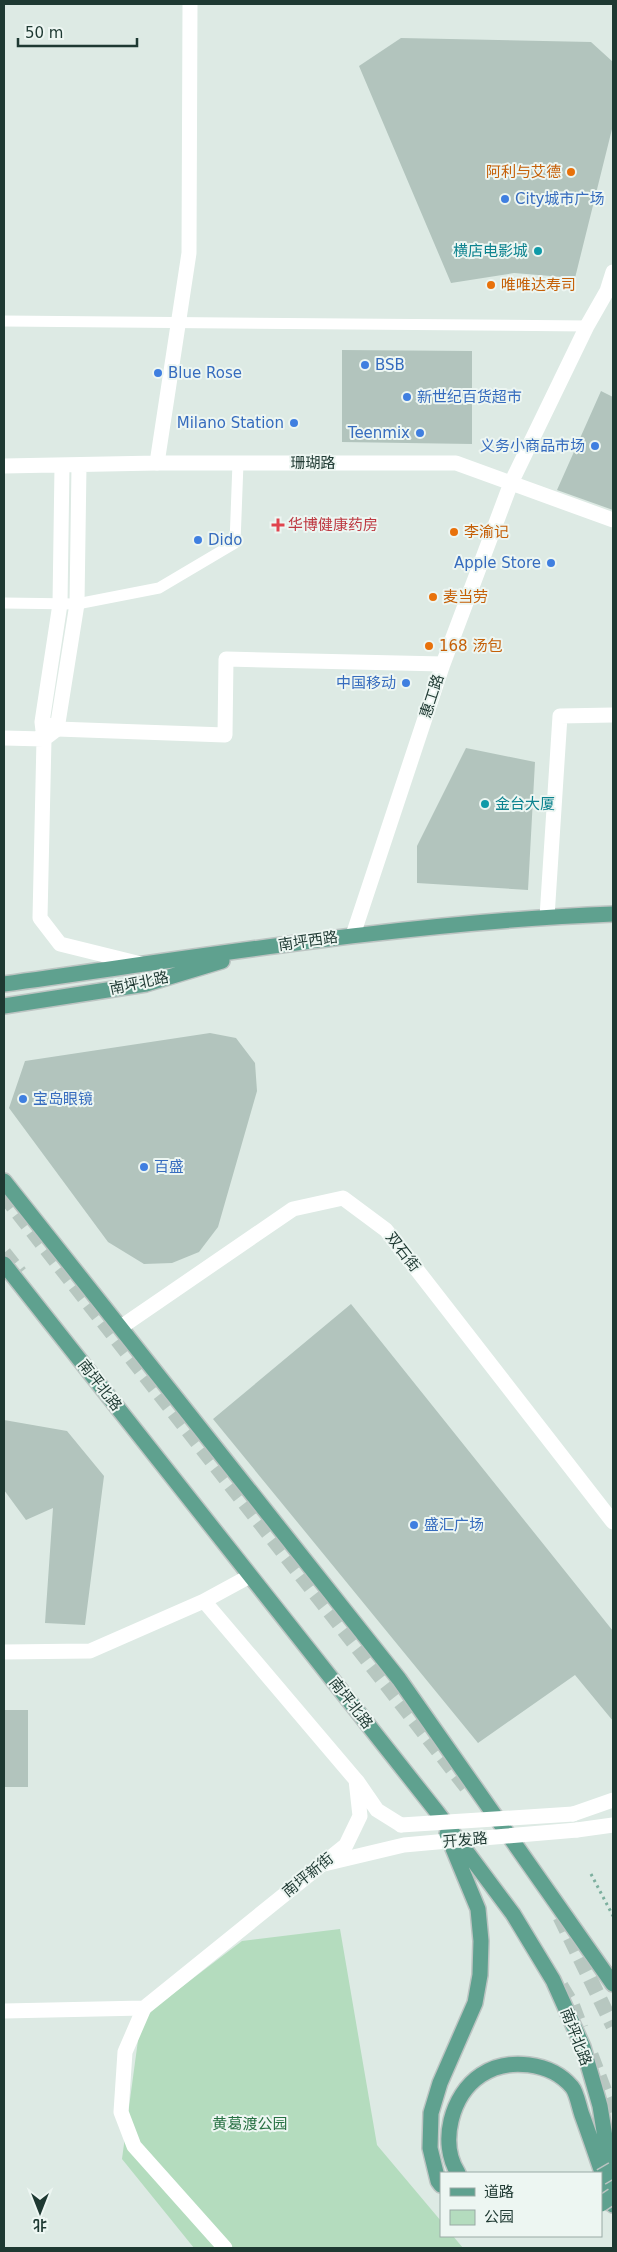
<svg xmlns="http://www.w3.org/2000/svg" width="617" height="2252" viewBox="0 0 617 2252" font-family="'DejaVu Sans','Noto Sans SC',sans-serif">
  <rect width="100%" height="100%" fill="#ddeae4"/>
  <!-- green -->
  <path fill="#b4dcbe" d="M340 1929 377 2145 441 2221V2236H453L463 2248H194L122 2159 141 2018 242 1941Z"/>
  <!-- building -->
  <path fill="#b2c4bd" d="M401 38 591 42 613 62V125L575 278 514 273 451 283 359 66Z
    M342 350 472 351V444L342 442Z
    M601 391 613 397V510L557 490Z
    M466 748 535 762 528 890 417 883V846Z
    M210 1033 236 1038 255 1063 257 1091 218 1227 199 1252 172 1263 144 1264 108 1242 9 1108 25 1061Z
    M351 1304 613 1631V1721L575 1675 478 1743 213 1419Z
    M4 1420 67 1431 104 1476 85 1625 45 1623 53 1508 26 1520 4 1490Z
    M4 1710H28V1787H4Z"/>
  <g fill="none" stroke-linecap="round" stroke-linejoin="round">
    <!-- trunk-tunnel -->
    <path stroke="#b7c7c0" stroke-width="15" stroke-dasharray="15 8" stroke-linecap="butt" d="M4 1195 471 1793
      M4 1253 20 1273
      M560 1917 613 2026
      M561 1986 572 2004 581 2028
      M591 2055 613 2113"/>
    <!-- primary casing -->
    <g stroke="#bcc4c2" stroke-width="18">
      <path id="primary" d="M4 984C206 956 409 922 613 914
        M4 1006 146 984 222 961
        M4 1181 399 1679 613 1984
        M4 1264 437 1812 513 1914 553 1980 583 2047 600 2106 613 2187
        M458 2173C439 2143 451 2095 481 2075 508 2057 551 2062 572 2087 577 2093 579 2107 582 2115 593 2145 603 2175 613 2205
        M441 2185 438 2181 430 2148 431 2113 440 2083 475 2003 480 1975 481 1941 478 1909 447 1834"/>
    </g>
    <!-- path -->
    <path stroke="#7caf9e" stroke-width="3" stroke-dasharray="2.5 4" stroke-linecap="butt" d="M591 1874 613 1916"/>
    <!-- pedestrian -->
    <path stroke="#fff" stroke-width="11" d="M4 321 587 326
      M4 603 77 604 159 588 235 543 238 463"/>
    <!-- minor -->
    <path stroke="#fff" stroke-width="15" d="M157 463H456L613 520
      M46 724 57 729 225 735 226 659 443 664
      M547 917 560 716 613 715
      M353 935 443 664 511 483 587 326 607 291 613 272
      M121 1327 293 1209 343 1198 386 1230 613 1522
      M144 2008 125 2052 121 2112 134 2146 225 2248"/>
    <!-- tertiary -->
    <path stroke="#fff" stroke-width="15" d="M4 466 157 463 189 253 190 4
      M62 466 60 604 42 722 44 739 40 918 60 944 141 964
      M4 738 44 739 57 729 77 604 79 466
      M4 1652 90 1651 204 1601 250 1576
      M357 1781 377 1810 401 1825
      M573 1814 613 1800
      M577 1830 613 1825
      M324 1864 404 1845 448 1841
      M4 2011 144 2008 346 1845 360 1816 356 1780 204 1601"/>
    <!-- primary -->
    <use href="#primary" stroke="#5fa18f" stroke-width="15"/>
    <!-- primary-bridge casing -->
    <g stroke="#bcc4c2" stroke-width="18" stroke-linecap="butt">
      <path id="primary-bridge" d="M601 2177 613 2170
        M601 2204 613 2196"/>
    </g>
    <!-- tertiary-bridge -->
    <path stroke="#fff" stroke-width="15" d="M401 1825 573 1814
      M448 1841 577 1830"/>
    <!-- primary-bridge -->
    <use href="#primary-bridge" stroke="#5fa18f" stroke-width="15"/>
  </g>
  <!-- markers -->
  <g fill="#e8710a" stroke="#edf6f2" stroke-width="2">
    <circle cx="571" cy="172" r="5"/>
    <circle cx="491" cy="285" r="5"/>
    <circle cx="454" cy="532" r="5"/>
    <circle cx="433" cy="597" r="5"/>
    <circle cx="429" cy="646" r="5"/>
  </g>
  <g fill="#3f7fe0" stroke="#edf6f2" stroke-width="2">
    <circle cx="505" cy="199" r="5"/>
    <circle cx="365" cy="365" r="5"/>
    <circle cx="158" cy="373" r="5"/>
    <circle cx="407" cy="397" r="5"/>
    <circle cx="294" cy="423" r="5"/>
    <circle cx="420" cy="433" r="5"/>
    <circle cx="595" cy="446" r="5"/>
    <circle cx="198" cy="540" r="5"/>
    <circle cx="551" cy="563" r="5"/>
    <circle cx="406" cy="683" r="5"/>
    <circle cx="23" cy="1099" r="5"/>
    <circle cx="144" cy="1167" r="5"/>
    <circle cx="414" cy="1525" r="5"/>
  </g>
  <g fill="#0f9aa8" stroke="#edf6f2" stroke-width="2">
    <circle cx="538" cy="251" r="5"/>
    <circle cx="485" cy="804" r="5"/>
  </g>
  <path fill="#e0444e" stroke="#edf6f2" stroke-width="2" d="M275.5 517.5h5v5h5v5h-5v5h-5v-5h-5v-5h5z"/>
  <g text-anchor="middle" stroke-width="4" stroke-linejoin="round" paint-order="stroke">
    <!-- food labels -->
    <g font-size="15" fill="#c56008" stroke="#edf6f2" text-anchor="start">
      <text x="561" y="177" text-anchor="end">阿利与艾德</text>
      <text x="501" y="290">唯唯达寿司</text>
      <text x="464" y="537">李渝记</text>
      <text x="443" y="602">麦当劳</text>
      <text x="439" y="651">168 汤包</text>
    </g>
    <!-- shop labels -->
    <g font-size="15" fill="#366cbe" stroke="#edf6f2" text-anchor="start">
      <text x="515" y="204">City城市广场</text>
      <text x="375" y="370">BSB</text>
      <text x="168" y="378">Blue Rose</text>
      <text x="417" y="402">新世纪百货超市</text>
      <text x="284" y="428" text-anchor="end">Milano Station</text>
      <text x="410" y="438" text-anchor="end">Teenmix</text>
      <text x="585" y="451" text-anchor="end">义务小商品市场</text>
      <text x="208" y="545">Dido</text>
      <text x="541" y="568" text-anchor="end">Apple Store</text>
      <text x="396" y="688" text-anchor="end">中国移动</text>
      <text x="33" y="1104">宝岛眼镜</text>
      <text x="154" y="1172">百盛</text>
      <text x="424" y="1530">盛汇广场</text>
    </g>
    <!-- culture labels -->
    <g font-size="15" fill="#0d838f" stroke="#edf6f2" text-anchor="end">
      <text x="528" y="256">横店电影城</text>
      <text x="495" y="809" text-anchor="start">金台大厦</text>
    </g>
    <!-- street labels -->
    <g font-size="15" fill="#1e3932" stroke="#edf6f2">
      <text x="313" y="468">珊瑚路</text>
      <text transform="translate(432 696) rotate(-72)" y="5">惠工路</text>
      <text transform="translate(308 941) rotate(-8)" y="5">南坪西路</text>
      <text transform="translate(139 983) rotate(-12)" y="5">南坪北路</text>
      <text transform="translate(403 1252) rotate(52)" y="5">双石街</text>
      <text transform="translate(100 1385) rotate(52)" y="5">南坪北路</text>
      <text transform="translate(351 1703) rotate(52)" y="5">南坪北路</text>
      <text transform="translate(465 1840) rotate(-5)" y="5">开发路</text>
      <text transform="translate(308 1875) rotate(-39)" y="5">南坪新街</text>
      <text transform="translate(576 2037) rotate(69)" y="5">南坪北路</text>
    </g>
    <!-- health labels -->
    <g font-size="15" fill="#be3a42" stroke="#edf6f2" text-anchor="start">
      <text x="288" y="530">华博健康药房</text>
    </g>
    <!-- park labels -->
    <g font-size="15" fill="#277143" stroke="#edf6f2">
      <text x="250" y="2129">黄葛渡公园</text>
    </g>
  </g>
  <!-- border -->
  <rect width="617" height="2252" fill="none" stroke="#1e3932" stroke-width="10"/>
  <!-- legend -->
  <rect x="440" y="2172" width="162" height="65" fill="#edf6f2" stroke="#9aaaa5"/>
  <rect x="450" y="2188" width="25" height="8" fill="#5fa18f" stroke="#9aaaa5"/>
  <text x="484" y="2197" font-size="15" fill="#1e3932">道路</text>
  <rect x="450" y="2210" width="25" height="15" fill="#b4dcbe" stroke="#9aaaa5"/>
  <text x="484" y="2222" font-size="15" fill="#1e3932">公园</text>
  <!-- north arrow -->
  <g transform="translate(40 2212) rotate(180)" stroke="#edf6f2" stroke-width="4" paint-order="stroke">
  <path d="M0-4L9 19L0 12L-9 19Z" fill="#1e3932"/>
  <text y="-8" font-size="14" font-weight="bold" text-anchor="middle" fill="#1e3932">北</text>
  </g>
  <!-- scale -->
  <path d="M18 38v8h119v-8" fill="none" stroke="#1e3932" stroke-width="2.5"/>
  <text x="25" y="38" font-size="15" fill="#1e3932" stroke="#edf6f2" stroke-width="4" paint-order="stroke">50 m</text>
</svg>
